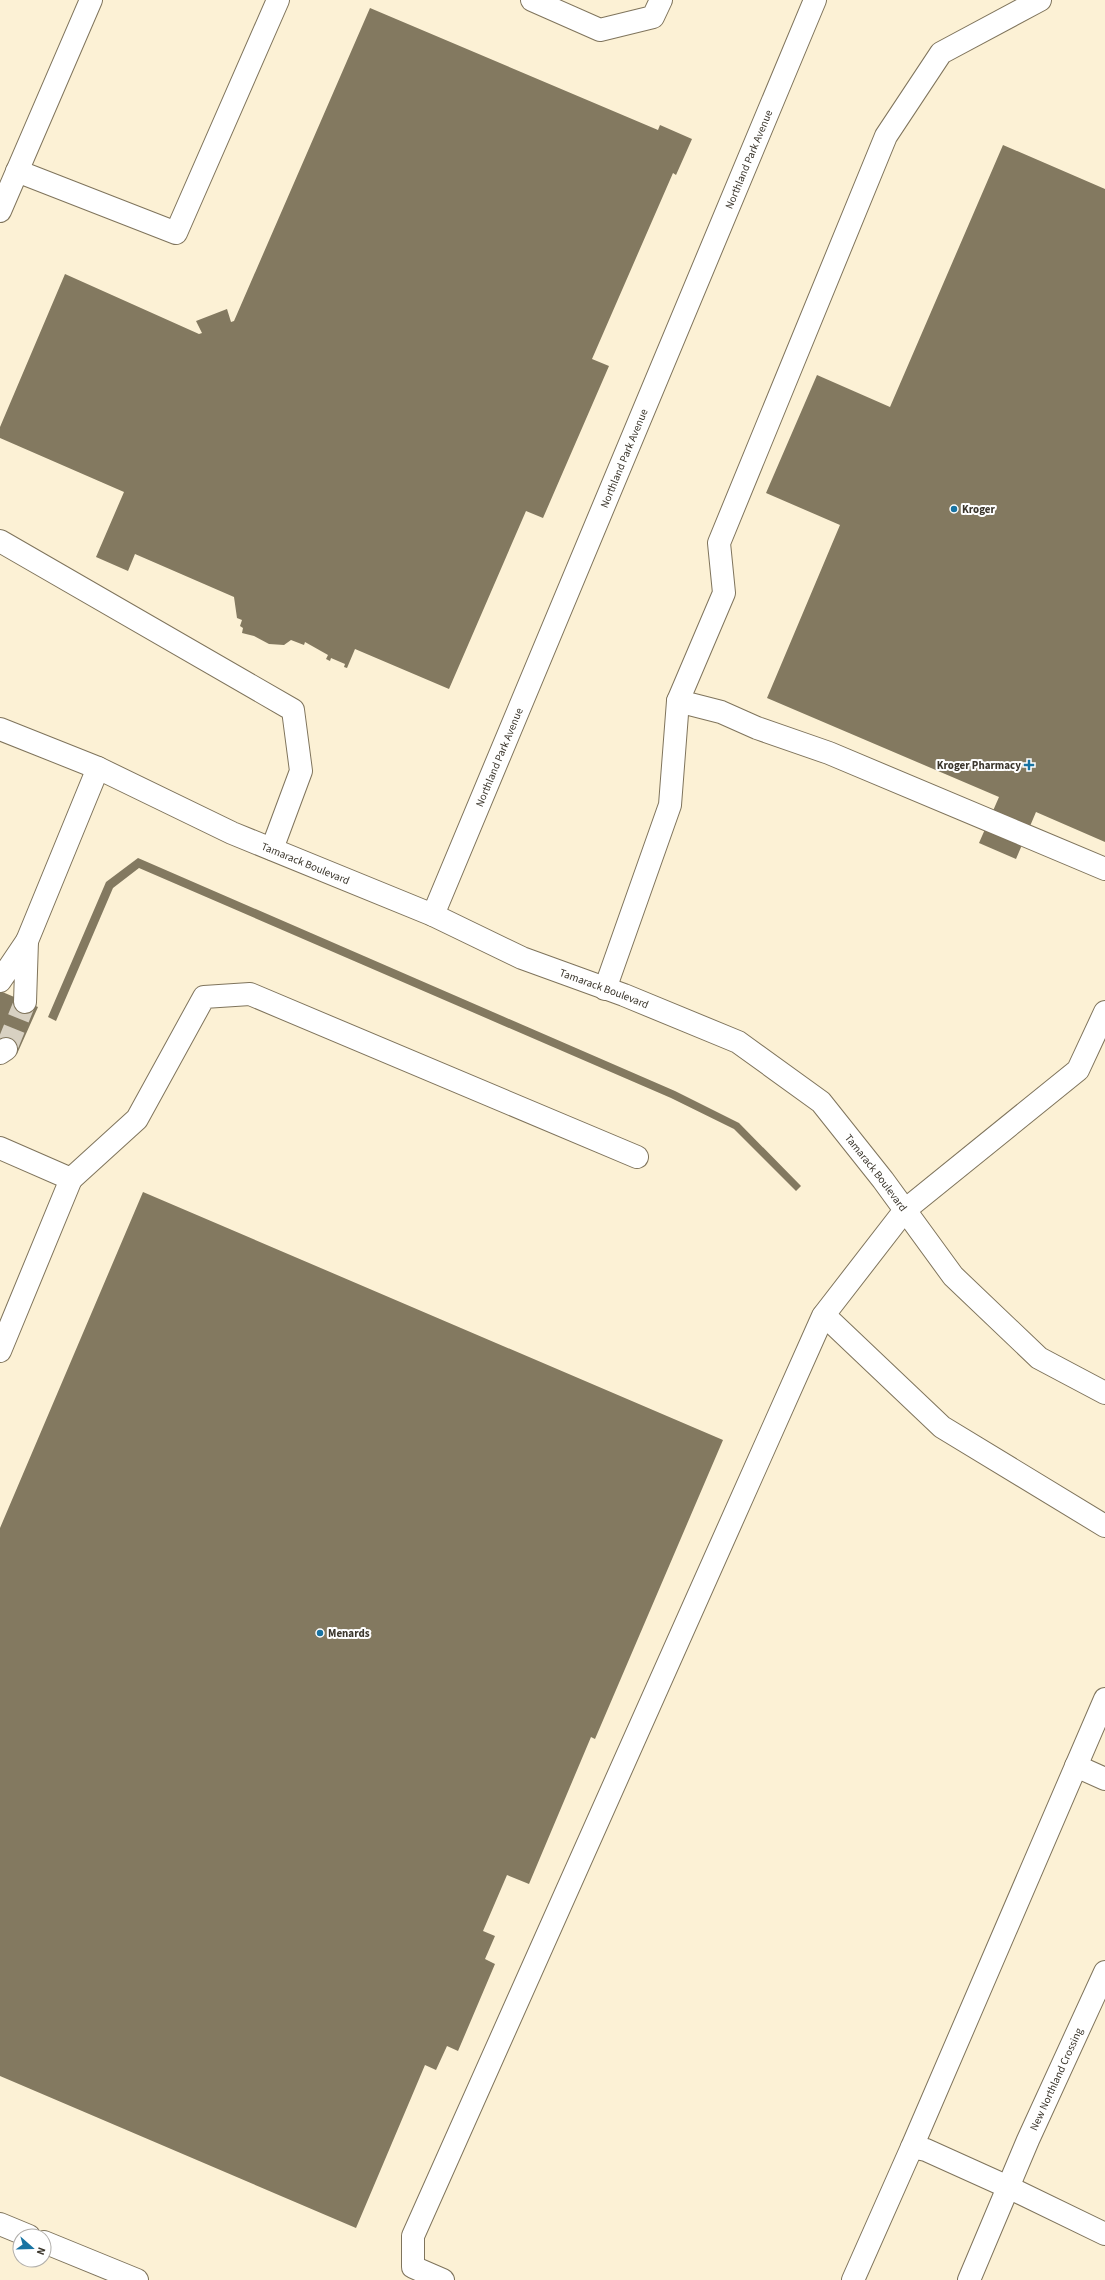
<svg xmlns="http://www.w3.org/2000/svg" width="1105" height="2280" viewBox="0 0 1105 2280" font-family="'Source Sans 3',sans-serif">
  <rect width="100%" height="100%" fill="#fff8e7"/>
  <!-- built -->
  <path fill="#fcf1d5" fill-rule="evenodd" d="M0 0H1105V2280H0ZM20 2236H44V2260H20Z"/>
  <!-- building -->
  <path fill="#837960" d="M370 8 658 130 660 125 692 139 676 175 673 173 592 359 609 366 543 518 526 511 449 689 355 649 347 668 344 667 345 664 331 658 330 661 326 659 328 655 305 642 304 645 291 640 284 645 269 644 254 636 242 633 243 628 240 626 242 620 237 618 234 597 135 554 128 571 96 557 124 492 0 438V427L65 274 199 334 202 333 196 321 227 309 231 322 234 321Z
    M1003 145 1105 189V842L1036 812 1016 859 979 843 999 797 767 698 840 525 766 493 817 375 890 407Z
    M138 858 675 1091 739 1123 801 1186 796 1191 734 1129 671 1098 139 868 113 888 56 1021 48 1017 106 882Z
    M0 991 38 1007 17 1054 0 1047Z
    M143 1192 723 1440 595 1739 591 1737 529 1884 507 1875 483 1931 495 1936 485 1959 495 1964 458 2051 447 2046 436 2070 425 2065 356 2228 0 2076V1528Z"/>
  <g fill="none" stroke-linecap="round" stroke-linejoin="round">
    <!-- minor-tunnel -->
    <path stroke="#d8d1c2" stroke-width="22" stroke-dasharray="22 11" stroke-linecap="butt" d="M6 1049 25 1002"/>
    <!-- minor casing -->
    <g stroke="#7f745c" stroke-width="24">
      <g id="minor">
        <path d="M532 0 600 30 653 17 661 0"/>
        <path d="M17 171 176 233 278 0"/>
        <path d="M0 211 91 0"/>
        <path d="M0 541 293 710 301 771 272 849"/>
        <path d="M678 701 721 712 757 728 829 753 1105 869"/>
        <path id="s1" d="M0 729 98 768 232 833 433 915 522 958 624 995 738 1042 821 1102 883 1180 953 1276 1039 1358 1105 1393"/>
        <path id="s2" d="M433 915 815 0"/>
        <path d="M27 941 98 768"/>
        <path d="M0 981 27 941 25 1002"/>
        <path d="M605 989 670 805 678 701 724 593 719 543 886 136 941 53 1040 0"/>
        <path d="M0 1053 6 1049"/>
        <path d="M0 1148 71 1179 137 1119 204 997 250 994 637 1157"/>
        <path d="M824 1315 942 1427 1105 1526"/>
        <path d="M0 1351 71 1179"/>
        <path d="M1076 1766 1105 1779"/>
        <path d="M912 2147 1105 1699"/>
        <path d="M0 2224 29 2236"/>
        <path d="M44 2242 137 2280"/>
        <path d="M443 2280 413 2267V2236L823 1316 905 1210 1078 1070 1105 1012"/>
        <path d="M853 2280 912 2147 926 2150 1008 2187 1105 2234"/>
        <path id="s3" d="M969 2280 1028 2140 1105 1972"/>
      </g>
    </g>
    <!-- minor -->
    <use href="#minor" stroke="#fff" stroke-width="22"/>
  </g>
  <!-- markers -->
  <g fill="#1873a2" stroke="#fff" stroke-width="1.5">
    <circle cx="954" cy="509" r="4"/>
    <path d="M1027 759h4v4h4v4h-4v4h-4v-4h-4v-4h4z"/>
    <circle cx="320" cy="1633" r="4"/>
  </g>
  <g text-anchor="middle" stroke-width="4" stroke-linejoin="round" paint-order="stroke">
    <!-- street labels -->
    <g font-size="11" fill="#3b362c" stroke="#fff">
      <text dy="4" stroke="none"><textPath href="#s2" startOffset="819">Northland Park Avenue</textPath></text>
      <text dy="4" stroke="none"><textPath href="#s2" startOffset="495">Northland Park Avenue</textPath></text>
      <text dy="4" stroke="none"><textPath href="#s2" startOffset="171">Northland Park Avenue</textPath></text>
      <text dy="4" stroke="none"><textPath href="#s1" startOffset="334">Tamarack Boulevard</textPath></text>
      <text dy="4" stroke="none"><textPath href="#s1" startOffset="658">Tamarack Boulevard</textPath></text>
      <text dy="4" stroke="none"><textPath href="#s1" startOffset="994">Tamarack Boulevard</textPath></text>
      <text dy="4" stroke="none"><textPath href="#s3" startOffset="219">New Northland Crossing</textPath></text>
    </g>
    <!-- poi labels -->
    <g font-size="11" font-weight="bold" fill="#3b362c" stroke="#fff" text-anchor="start">
      <text x="962" y="513">Kroger</text>
      <text x="1021" y="769" text-anchor="end">Kroger Pharmacy</text>
      <text x="328" y="1637">Menards</text>
    </g>
  </g>
  <!-- north arrow -->
  <g transform="translate(32 2248) rotate(110)"><circle r="19" fill="#ffffff" stroke="#b1afab"/>
  <path d="M0-3L7 15L0 10L-7 15Z" fill="#1873a2"/>
  <text y="-6" font-size="11" font-weight="bold" text-anchor="middle" fill="#3b362c">N</text>
  </g>
</svg>
